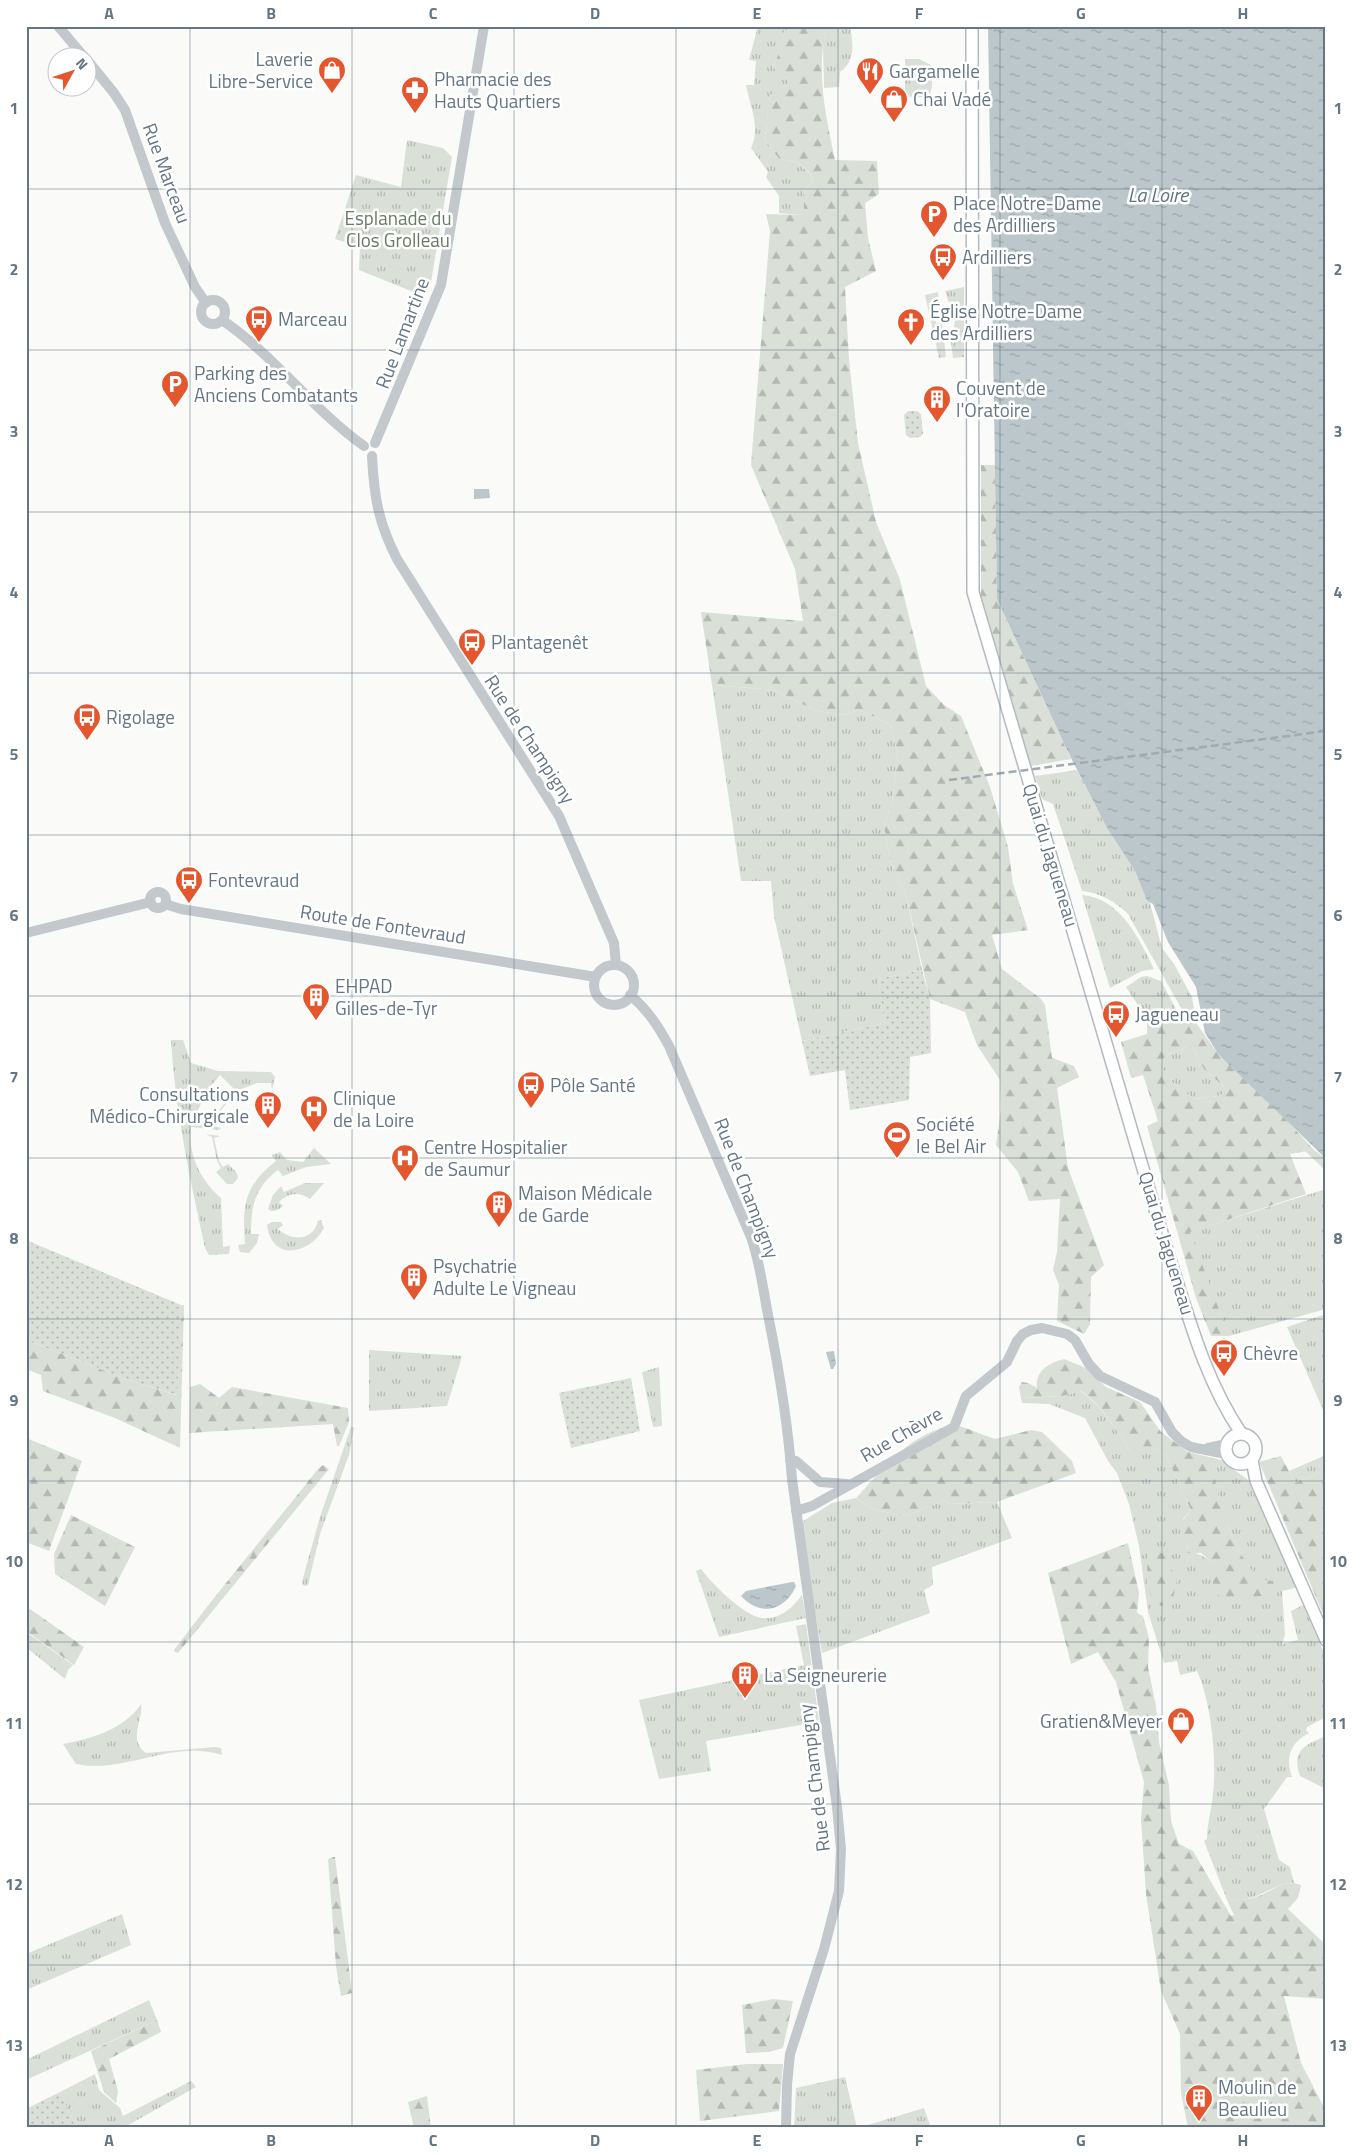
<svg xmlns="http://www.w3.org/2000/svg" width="1352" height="2154" viewBox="0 0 1352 2154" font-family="'Titillium Web',sans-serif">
  <defs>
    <pattern id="grass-tufts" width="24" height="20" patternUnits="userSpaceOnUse" patternTransform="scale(1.25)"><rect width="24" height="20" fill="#dadfd7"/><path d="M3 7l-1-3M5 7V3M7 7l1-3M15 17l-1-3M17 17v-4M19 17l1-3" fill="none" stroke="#b4b9b4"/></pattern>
    <pattern id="forest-firs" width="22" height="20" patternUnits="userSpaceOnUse" patternTransform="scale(1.25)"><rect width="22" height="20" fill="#dadfd7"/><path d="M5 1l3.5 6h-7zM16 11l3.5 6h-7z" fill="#b4b9b4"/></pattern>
    <pattern id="garden-dots" width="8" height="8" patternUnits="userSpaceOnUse" patternTransform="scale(1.25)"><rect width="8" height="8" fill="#dadfd7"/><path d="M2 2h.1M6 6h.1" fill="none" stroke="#b4b9b4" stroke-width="1.8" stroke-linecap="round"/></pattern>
    <pattern id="water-ripples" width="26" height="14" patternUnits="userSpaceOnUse" patternTransform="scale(1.25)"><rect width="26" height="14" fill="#bbc7cb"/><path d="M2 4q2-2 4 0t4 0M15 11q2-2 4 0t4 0" fill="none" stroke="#9ca6aa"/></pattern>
  </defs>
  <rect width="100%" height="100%" fill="#fafaf8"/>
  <!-- grass -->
  <path fill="url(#grass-tufts)" d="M758 26H793L783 33C783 50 778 53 774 67L787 80V85C760 99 772 115 764 139L780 160C794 158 806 167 813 179L804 193 805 211 800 215 779 213V196L766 177 768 172 751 148C761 128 750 107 746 85H754L756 61 749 60Z
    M827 26H850C853 44 856 60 840 72L839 87 824 88 823 42Z
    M905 59H919L931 65 932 87 929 97H910L905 90Z
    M407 140 443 148 452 157 430 288 416 293 359 270 360 247 335 239 356 175 401 187Z
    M964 287V357L953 358 951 342 955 321 945 291Z
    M938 292 939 302 933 304 936 323H942L946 357 939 358 925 295Z
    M712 685 774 690 814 710 840 715 860 710 891 725 898 756 892 802 884 826 891 864 906 895 922 970 878 979 884 1023 802 1041 774 916 771 881H741Z
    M1077 770 1107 828 1135 871 1147 901 1150 903 1162 948 1174 964 1192 997 1196 1022 1189 1013H1184L1128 914C1115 901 1100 893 1082 891L1053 804 1042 799 1035 776Z
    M1082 895C1120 898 1139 938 1154 969L1142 971 1110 988Z
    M1147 976 1161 981 1178 1013 1147 1019 1126 987 1141 977Z
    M171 1040H183L191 1063 218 1071 271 1072 275 1077 272 1090 271 1083H257L236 1091 220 1075 206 1092 193 1122 213 1126 220 1109 229 1098 226 1091 236 1103 230 1099 221 1110 215 1126 221 1128 219 1130 191 1127C188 1155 200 1180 221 1198L223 1247 230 1246 229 1254 209 1255 205 1248C190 1178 175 1111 171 1040Z
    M1191 1045 1204 1069 1229 1091 1218 1096 1194 1099 1173 1083 1158 1063 1167 1055Z
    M206 1134 220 1136 214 1138 219 1161 223 1167 228 1164 237 1173 238 1178 233 1184H227L216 1172 221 1168 217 1161 212 1137Z
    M314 1148 331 1164 306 1167 283 1176 278 1170C255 1187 251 1206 251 1234H259L257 1243 249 1253 240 1252 238 1245 245 1244C242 1206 244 1186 276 1161L272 1155 280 1152 287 1160 303 1162Z
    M1314 1150 1326 1159V1171L1305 1151Z
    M305 1183H324L310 1199C299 1191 288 1193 279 1202L283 1206C279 1210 272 1213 268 1209L273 1195 281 1186 284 1192Z
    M1326 1189V1309L1229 1336 1189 1232Z
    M321 1220 324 1228C309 1255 272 1262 267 1225L272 1222H281L283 1225 278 1229C291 1241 313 1242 318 1221Z
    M1326 1314V1417L1287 1327Z
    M369 1350 462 1356 447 1406 369 1411Z
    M659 1367 662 1426 653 1427 642 1372Z
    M1080 1391C1102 1405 1116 1430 1131 1451L1152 1447 1166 1455 1191 1510 1183 1519 1188 1540 1187 1548C1195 1554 1204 1555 1213 1563V1591L1265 1594 1276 1592C1269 1585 1260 1581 1255 1575 1235 1553 1211 1488 1213 1458L1221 1460 1248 1480 1298 1587 1282 1591 1285 1635 1282 1644 1298 1640 1291 1611 1303 1605 1326 1657V1717L1307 1727 1306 1730 1309 1733C1290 1743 1285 1757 1292 1777H1287L1264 1809 1279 1860 1290 1867 1294 1883C1271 1882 1259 1904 1227 1900L1204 1841 1207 1839C1207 1823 1212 1809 1213 1793 1217 1760 1211 1701 1197 1671L1180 1675 1177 1661 1164 1663 1148 1612 1139 1546 1129 1504 1117 1473 1108 1461 1085 1418 1049 1404 1022 1403 1021 1398 1062 1396Z
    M351 1427H354L349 1455 320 1534 308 1585 305 1586 302 1585 303 1578 320 1517Z
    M1326 1455V1470L1295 1483 1289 1471Z
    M856 1498 875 1510 906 1516 945 1500 949 1504 997 1502 1012 1538 932 1567 933 1585 924 1590 930 1613 822 1653 800 1523 832 1503Z
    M701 1569C712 1584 744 1616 762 1618 780 1620 792 1608 802 1595L806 1618 719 1637 696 1571Z
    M806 1624 819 1722 706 1741 711 1771 659 1779 639 1700 804 1665 796 1626Z
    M26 1632 73 1665 68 1670 65 1679 26 1647Z
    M141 1704C144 1719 127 1740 146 1753L215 1747 221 1748 222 1755C172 1739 126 1774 76 1764L63 1744C91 1739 125 1729 141 1704Z
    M1326 1736V1789L1300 1776C1291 1750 1305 1745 1326 1736Z
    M122 1914 131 1945 26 1990V1954Z
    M149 2000 157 2020 26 2080V2060Z
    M95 2074 99 2090 120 2108 123 2116 191 2081 196 2087 123 2128H77L60 2092Z
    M845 2077 857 2128H794L796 2088Z
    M924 2108 931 2128H858Z"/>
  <!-- forest -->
  <path fill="url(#forest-firs)" fill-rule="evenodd" d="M793 26H827C815 69 826 117 835 160L877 161 879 194 865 203 868 238 876 271 845 287 849 360 858 443 876 522 900 580 926 686 944 705 961 716 990 787 1008 847 1013 884 1028 930 992 935 1002 969 1041 999 1045 1005 1052 1058 1074 1066 1079 1077 1057 1088 1068 1168 1104 1265 1091 1277 1090 1324 1084 1334 1057 1321 1059 1285 1053 1270 1057 1252 1060 1199 1029 1201 1018 1172 996 1145 1001 1109 1000 1080 977 1045 965 1012 930 999 906 895 891 864 884 826 892 802 898 756 891 725 860 710 840 715 814 710 774 690 712 685 701 612 803 621 795 569 751 465 770 231 766 214 800 215 804 211V193L813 179C807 167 794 158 780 160L764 139C769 124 766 110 770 95L787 85V80L774 68C777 54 783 48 783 33Z
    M981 465H995L997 599 1071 759 1031 766 981 596Z
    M1189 1013 1219 1055 1281 1114 1314 1150 1290 1154 1306 1194 1190 1232 1229 1336H1211L1196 1298 1147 1126 1158 1121 1143 1075 1131 1078 1121 1042 1147 1034V1019ZM1191 1045 1204 1069 1229 1091 1218 1096 1194 1099 1173 1083 1159 1063 1167 1055Z
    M181 1305H184L180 1448 115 1418 43 1391 41 1375 26 1369V1340L126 1379 176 1395Z
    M1064 1359 1086 1368 1106 1387 1140 1402 1161 1432 1188 1452 1213 1458C1211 1484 1241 1586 1273 1581L1276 1592 1230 1604 1213 1591V1563L1201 1553H1187L1188 1540 1180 1530 1183 1520 1191 1510 1166 1455 1152 1447 1142 1454 1131 1451C1116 1430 1102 1405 1081 1391L1062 1396 1021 1398 1019 1387 1022 1382 1028 1383 1037 1388C1035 1371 1049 1363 1064 1359Z
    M200 1384 219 1398 232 1387 348 1408 349 1422 339 1446H337L333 1424 189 1433 190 1387Z
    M957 1425 995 1439 1031 1430 1042 1432 1072 1461 1076 1473 997 1502 949 1504 945 1500 906 1516 875 1510 856 1498C885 1467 912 1430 957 1425Z
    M26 1438 82 1461 49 1551 26 1542Z
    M1281 1456 1295 1483 1326 1470V1621L1259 1462Z
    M323 1465 329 1469 178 1653 175 1652 174 1650C220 1588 270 1530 318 1469Z
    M71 1515 135 1547 105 1606 55 1574 54 1554Z
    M1128 1543 1139 1593 1137 1613 1143 1616 1149 1638 1148 1667 1156 1706 1159 1742 1169 1785 1171 1821 1179 1844 1193 1851 1231 1916 1234 1915 1227 1900C1238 1901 1248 1900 1259 1896 1274 1890 1284 1879 1301 1885L1298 1898 1288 1909 1326 1945V1999L1284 1996 1301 2063 1326 2111V2128H1188L1181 2093 1180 2034 1161 1991 1146 1894 1141 1819 1144 1782 1116 1682 1098 1652 1071 1664 1048 1573Z
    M1149 1549 1164 1554 1177 1580 1172 1602 1161 1606C1140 1591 1148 1571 1149 1549Z
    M30 1609 84 1647 74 1665 26 1631V1615Z
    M332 1857H335L352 1993 341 1996 336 1966 328 1859Z
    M773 1999 793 2001 783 2048 769 2052 746 2053 742 2005Z
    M157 2020 161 2032 109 2059 118 2091 116 2103 104 2092 91 2051Z
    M747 2064H783L779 2111 700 2121 696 2070Z
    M427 2096 431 2128H414L408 2102Z"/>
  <!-- garden -->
  <path fill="url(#garden-dots)" d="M908 411H917L921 414 923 434 920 437 910 438 906 435 904 415Z
    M922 970 930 999 931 1053 910 1057 909 1100 850 1110 845 1070 810 1076 802 1041 884 1023 878 979Z
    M26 1240 181 1305 177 1395 126 1379 26 1340Z
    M631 1378 640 1431 571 1448 559 1393Z
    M60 2092 77 2128H26V2109Z"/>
  <!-- pitch -->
  <path fill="#dadfd7" d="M376 219 391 222 386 253 370 250Z"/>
  <!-- water -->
  <path fill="url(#water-ripples)" d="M988 26H1326V1159L1219 1055 1205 1033 1196 987 1168 942 1153 904 1147 901 1135 871 1107 828 1068 752 997 599Z
    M474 489H489L490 498 474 499Z
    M834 1351 836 1364 833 1369H831L826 1352Z
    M792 1582H794L796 1586C785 1611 760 1617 741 1596L746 1591Z"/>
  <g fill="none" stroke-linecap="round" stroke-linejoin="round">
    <!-- secondary casing -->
    <g stroke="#b3babf" stroke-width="14">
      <path id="secondary" d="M972 26 973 592 1167 1250C1187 1311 1204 1379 1241 1433
        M1226 1449a15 15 0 1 1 30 0a15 15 0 1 1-30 0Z
        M1252 1460 1256 1481 1326 1640"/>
    </g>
    <!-- tertiary -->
    <path stroke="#c3c8cc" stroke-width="10" d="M58 26 85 58
      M88 61 114 93 125 110 165 223 195 287 206 303
      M201 312a12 12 0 1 1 24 0a12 12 0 1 1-24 0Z
      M222 320C274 355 312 409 364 446
      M375 443 441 285 484 26
      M372 456C374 496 378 522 397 559L559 816 614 943 616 965
      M150 900a8 8 0 1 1 16 0a8 8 0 1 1-16 0Z
      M165 904 181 909 596 977
      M26 933 151 902
      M594 985a20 20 0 1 1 40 0a20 20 0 1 1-40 0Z
      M630 995C648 1010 658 1026 669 1046L751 1237C760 1262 763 1289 768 1315 779 1369 788 1424 792 1479L837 1807 841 1849 839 1891 824 1949 790 2054 787 2085 786 2128
      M1208 1448 1226 1444
      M790 1460 796 1461 820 1482 847 1484
      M796 1511 812 1506 954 1427 966 1396 1007 1362 1017 1341 1023 1334 1031 1330 1042 1328 1067 1334 1075 1340 1089 1364 1100 1376 1155 1402 1172 1432 1181 1441 1191 1447 1226 1454"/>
    <!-- secondary -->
    <use href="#secondary" stroke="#fff" stroke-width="11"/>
    <!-- rail -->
    <path stroke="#a2aab0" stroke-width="2.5" stroke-dasharray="8 4" stroke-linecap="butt" d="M949 780 1326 731"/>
  </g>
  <!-- grid -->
  <path fill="none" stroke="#657683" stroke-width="1" stroke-opacity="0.55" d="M190 26V2128M352 26V2128M514 26V2128M676 26V2128M838 26V2128M1000 26V2128M1162 26V2128M26 189H1326M26 350H1326M26 512H1326M26 673H1326M26 835H1326M26 996H1326M26 1158H1326M26 1319H1326M26 1481H1326M26 1642H1326M26 1804H1326M26 1965H1326"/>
  <!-- icons -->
  <defs>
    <g id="shop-pin" transform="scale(1.4375)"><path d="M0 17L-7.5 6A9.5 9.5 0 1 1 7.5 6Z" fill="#e4572e" stroke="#fff"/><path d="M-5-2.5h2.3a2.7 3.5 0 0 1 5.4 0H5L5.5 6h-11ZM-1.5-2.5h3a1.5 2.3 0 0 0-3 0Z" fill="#fff"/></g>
    <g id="restaurant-pin" transform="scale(1.4375)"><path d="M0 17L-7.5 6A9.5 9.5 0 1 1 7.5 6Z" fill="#e4572e" stroke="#fff"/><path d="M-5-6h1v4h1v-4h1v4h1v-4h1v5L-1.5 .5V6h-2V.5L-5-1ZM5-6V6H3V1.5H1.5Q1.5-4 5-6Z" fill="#fff"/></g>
    <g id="pharmacy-pin" transform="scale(1.4375)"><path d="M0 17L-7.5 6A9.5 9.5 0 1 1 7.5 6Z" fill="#e4572e" stroke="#fff"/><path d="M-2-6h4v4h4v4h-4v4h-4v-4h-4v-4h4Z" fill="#fff"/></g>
    <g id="parking-pin" transform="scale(1.4375)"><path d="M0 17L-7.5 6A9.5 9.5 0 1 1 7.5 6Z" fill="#e4572e" stroke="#fff"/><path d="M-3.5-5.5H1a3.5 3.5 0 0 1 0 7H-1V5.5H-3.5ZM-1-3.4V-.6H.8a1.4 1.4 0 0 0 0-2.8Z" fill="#fff"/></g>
    <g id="bus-pin" transform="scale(1.4375)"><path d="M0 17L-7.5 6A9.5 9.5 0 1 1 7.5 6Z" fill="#e4572e" stroke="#fff"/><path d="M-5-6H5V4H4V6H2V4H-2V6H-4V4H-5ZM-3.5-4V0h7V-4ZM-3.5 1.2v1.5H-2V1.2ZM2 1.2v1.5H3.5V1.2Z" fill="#fff"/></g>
    <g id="church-pin" transform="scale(1.4375)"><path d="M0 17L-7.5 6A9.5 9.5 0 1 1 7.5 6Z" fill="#e4572e" stroke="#fff"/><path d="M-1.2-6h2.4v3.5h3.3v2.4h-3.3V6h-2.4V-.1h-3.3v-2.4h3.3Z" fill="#fff"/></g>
    <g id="building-pin" transform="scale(1.4375)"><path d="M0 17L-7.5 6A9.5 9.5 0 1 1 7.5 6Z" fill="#e4572e" stroke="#fff"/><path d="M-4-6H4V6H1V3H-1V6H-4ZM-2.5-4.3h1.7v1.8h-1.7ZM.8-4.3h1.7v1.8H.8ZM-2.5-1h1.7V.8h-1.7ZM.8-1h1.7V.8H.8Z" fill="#fff"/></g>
    <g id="hospital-pin" transform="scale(1.4375)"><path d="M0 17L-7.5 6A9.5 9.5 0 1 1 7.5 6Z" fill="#e4572e" stroke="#fff"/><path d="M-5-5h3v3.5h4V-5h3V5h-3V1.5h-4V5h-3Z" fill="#fff"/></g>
    <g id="stadium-pin" transform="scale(1.4375)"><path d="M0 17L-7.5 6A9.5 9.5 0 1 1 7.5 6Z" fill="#e4572e" stroke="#fff"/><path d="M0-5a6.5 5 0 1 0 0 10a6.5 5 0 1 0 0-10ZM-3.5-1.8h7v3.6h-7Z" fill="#fff"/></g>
  </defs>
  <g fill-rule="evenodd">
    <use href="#shop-pin" x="332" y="70"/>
    <use href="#restaurant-pin" x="870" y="71"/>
    <use href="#pharmacy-pin" x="415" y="90"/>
    <use href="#shop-pin" x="894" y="99"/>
    <use href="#parking-pin" x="934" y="214"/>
    <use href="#bus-pin" x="943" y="257"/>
    <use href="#bus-pin" x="259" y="319"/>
    <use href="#church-pin" x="911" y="322"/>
    <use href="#parking-pin" x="175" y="384"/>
    <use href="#building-pin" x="937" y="399"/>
    <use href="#bus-pin" x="472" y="642"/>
    <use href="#bus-pin" x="87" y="717"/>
    <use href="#bus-pin" x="189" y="880"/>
    <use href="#building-pin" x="316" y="997"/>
    <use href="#bus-pin" x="1116" y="1014"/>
    <use href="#bus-pin" x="531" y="1085"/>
    <use href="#building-pin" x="268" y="1105"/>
    <use href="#hospital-pin" x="314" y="1109"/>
    <use href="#stadium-pin" x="897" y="1135"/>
    <use href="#hospital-pin" x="405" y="1158"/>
    <use href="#building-pin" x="499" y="1204"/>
    <use href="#building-pin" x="414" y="1277"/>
    <use href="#bus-pin" x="1224" y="1353"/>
    <use href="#building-pin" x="745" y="1675"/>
    <use href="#shop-pin" x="1181" y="1721"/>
    <use href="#building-pin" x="1199" y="2098"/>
  </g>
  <g text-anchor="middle" stroke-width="5" stroke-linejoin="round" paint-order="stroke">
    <!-- poi labels -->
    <g font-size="19" fill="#657683" stroke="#fff" text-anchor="start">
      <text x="313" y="66" text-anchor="end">Laverie<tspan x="313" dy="22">Libre-Service</tspan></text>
      <text x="889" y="78">Gargamelle</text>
      <text x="434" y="86">Pharmacie des<tspan x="434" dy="22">Hauts Quartiers</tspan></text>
      <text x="913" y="106">Chai Vadé</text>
      <text x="953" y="210">Place Notre-Dame<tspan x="953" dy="22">des Ardilliers</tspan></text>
      <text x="962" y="264">Ardilliers</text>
      <text x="930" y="318">Église Notre-Dame<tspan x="930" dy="22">des Ardilliers</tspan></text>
      <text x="278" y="326">Marceau</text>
      <text x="194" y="380">Parking des<tspan x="194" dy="22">Anciens Combatants</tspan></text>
      <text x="956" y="395">Couvent de<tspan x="956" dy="22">l'Oratoire</tspan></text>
      <text x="491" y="649">Plantagenêt</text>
      <text x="106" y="724">Rigolage</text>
      <text x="208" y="887">Fontevraud</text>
      <text x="335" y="993">EHPAD<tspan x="335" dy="22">Gilles-de-Tyr</tspan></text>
      <text x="1135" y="1021">Jagueneau</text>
      <text x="550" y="1092">Pôle Santé</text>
      <text x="249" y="1101" text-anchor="end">Consultations<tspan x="249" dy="22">Médico-Chirurgicale</tspan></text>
      <text x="333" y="1105">Clinique<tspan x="333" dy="22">de la Loire</tspan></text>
      <text x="916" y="1131">Société<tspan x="916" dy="22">le Bel Air</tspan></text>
      <text x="424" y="1154">Centre Hospitalier<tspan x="424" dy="22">de Saumur</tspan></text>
      <text x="518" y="1200">Maison Médicale<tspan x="518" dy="22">de Garde</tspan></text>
      <text x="433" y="1273">Psychatrie<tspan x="433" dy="22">Adulte Le Vigneau</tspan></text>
      <text x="1243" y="1360">Chèvre</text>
      <text x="764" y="1682">La Seigneurerie</text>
      <text x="1162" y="1728" text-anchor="end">Gratien&amp;Meyer</text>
      <text x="1218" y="2094">Moulin de<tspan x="1218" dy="22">Beaulieu</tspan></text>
    </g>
    <!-- street labels -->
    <g font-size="19" fill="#657683" stroke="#fff">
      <text transform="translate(167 173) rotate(70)" y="7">Rue Marceau</text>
      <text transform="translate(402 333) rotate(-69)" y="7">Rue Lamartine</text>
      <text transform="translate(530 739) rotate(57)" y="7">Rue de Champigny</text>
      <text transform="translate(1051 855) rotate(73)" y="7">Quai du Jagueneau</text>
      <text transform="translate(383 924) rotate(9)" y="7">Route de Fontevraud</text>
      <text transform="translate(747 1188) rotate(69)" y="7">Rue de Champigny</text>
      <text transform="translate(1167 1243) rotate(73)" y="7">Quai du Jagueneau</text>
      <text transform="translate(901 1434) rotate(-30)" y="7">Rue Chèvre</text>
      <text transform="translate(814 1778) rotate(-97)" y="7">Rue de Champigny</text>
    </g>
    <!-- park labels -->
    <g font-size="19" fill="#687a64" stroke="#fff">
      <text x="398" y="225">Esplanade du<tspan x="398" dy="22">Clos Grolleau</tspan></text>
    </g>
    <!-- water labels -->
    <g font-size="20" font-style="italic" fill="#60757c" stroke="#fff">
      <text x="1158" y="202">La Loire</text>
    </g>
  </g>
  <!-- border -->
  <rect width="1352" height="2154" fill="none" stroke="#ffffff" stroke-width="55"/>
  <!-- north arrow -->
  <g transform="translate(72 72) rotate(50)"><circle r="24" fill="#ffffff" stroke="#c1c8cd"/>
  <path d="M0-4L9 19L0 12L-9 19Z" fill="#e4572e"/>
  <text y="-8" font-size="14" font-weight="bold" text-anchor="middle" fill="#657683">N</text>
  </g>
  <rect x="28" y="28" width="1296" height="2098" fill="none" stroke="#657683" stroke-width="2"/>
  <g font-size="16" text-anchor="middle" font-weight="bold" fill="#657683">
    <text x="109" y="19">A</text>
    <text x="271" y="19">B</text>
    <text x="433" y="19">C</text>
    <text x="595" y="19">D</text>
    <text x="757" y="19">E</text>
    <text x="919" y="19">F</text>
    <text x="1081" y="19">G</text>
    <text x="1243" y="19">H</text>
    <text x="14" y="114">1</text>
    <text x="1338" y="114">1</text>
    <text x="14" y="275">2</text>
    <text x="1338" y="275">2</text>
    <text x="14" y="437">3</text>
    <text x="1338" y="437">3</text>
    <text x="14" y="598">4</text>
    <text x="1338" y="598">4</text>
    <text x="14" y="760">5</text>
    <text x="1338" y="760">5</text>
    <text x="14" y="921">6</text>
    <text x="1338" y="921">6</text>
    <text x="14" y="1083">7</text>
    <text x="1338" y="1083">7</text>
    <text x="14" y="1244">8</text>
    <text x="1338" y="1244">8</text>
    <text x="14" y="1406">9</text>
    <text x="1338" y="1406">9</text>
    <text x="14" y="1567">10</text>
    <text x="1338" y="1567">10</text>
    <text x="14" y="1729">11</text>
    <text x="1338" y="1729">11</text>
    <text x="14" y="1890">12</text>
    <text x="1338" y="1890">12</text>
    <text x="14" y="2051">13</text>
    <text x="1338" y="2051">13</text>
    <text x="109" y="2146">A</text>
    <text x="271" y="2146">B</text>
    <text x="433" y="2146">C</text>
    <text x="595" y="2146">D</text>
    <text x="757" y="2146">E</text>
    <text x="919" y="2146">F</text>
    <text x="1081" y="2146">G</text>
    <text x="1243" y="2146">H</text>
  </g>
</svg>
